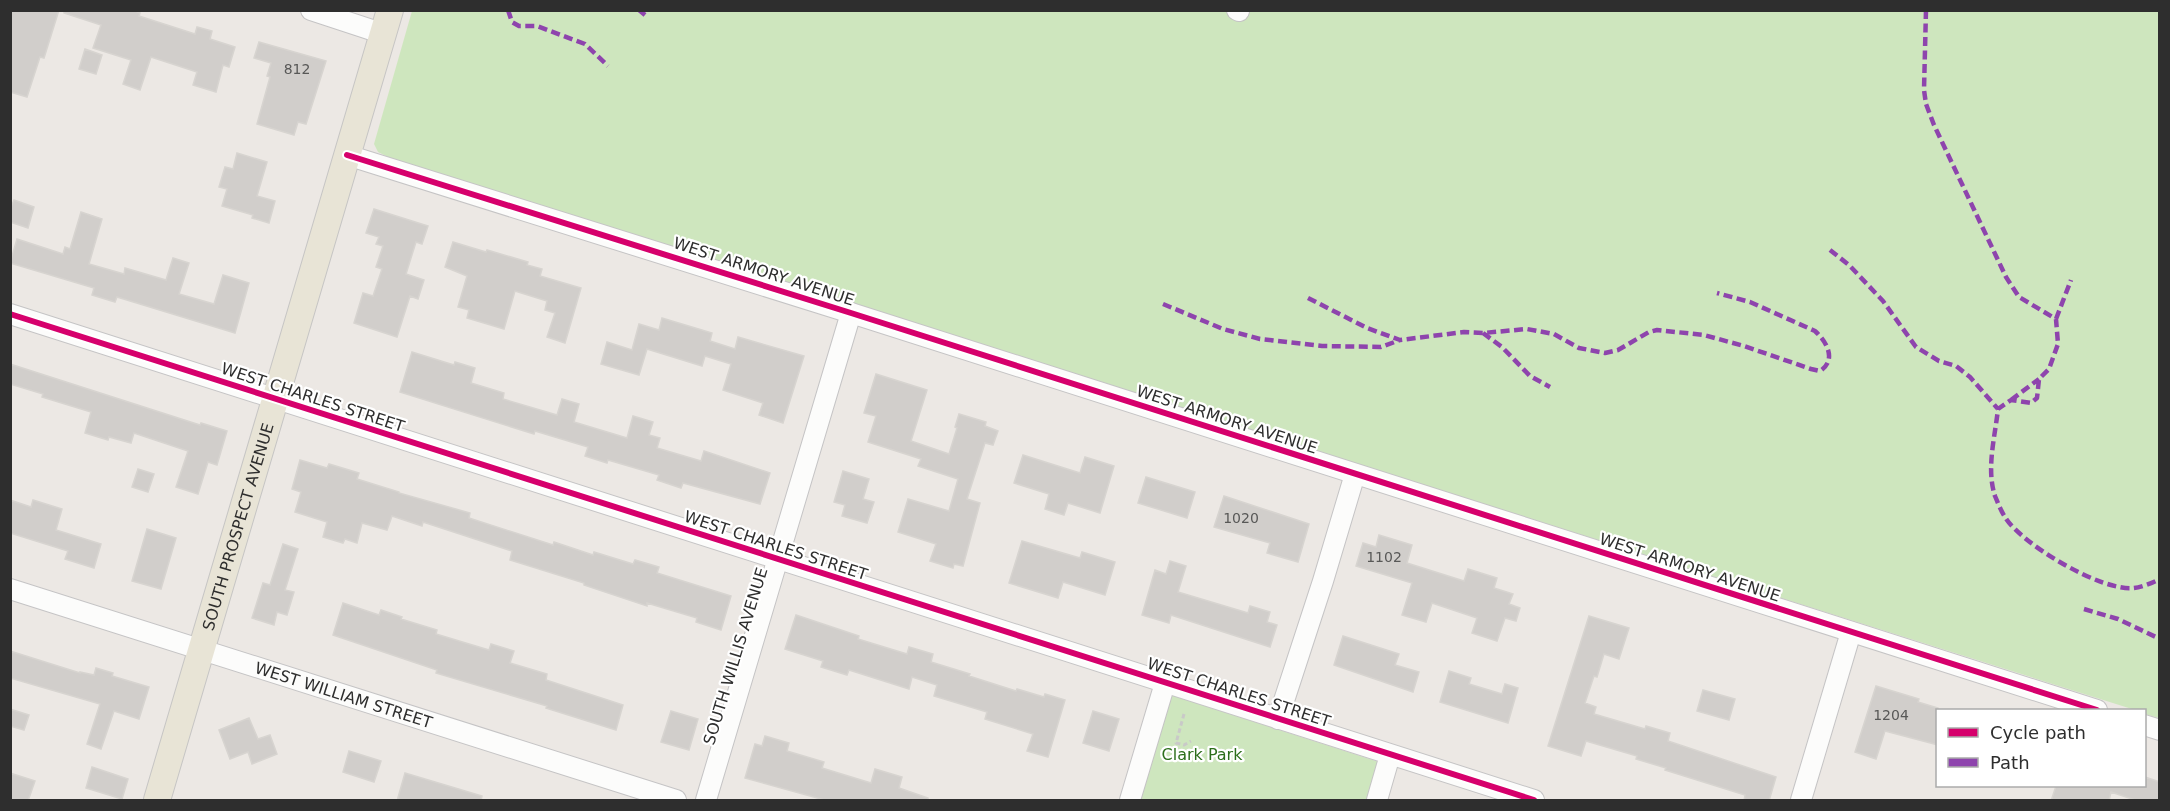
<svg xmlns="http://www.w3.org/2000/svg" width="2170" height="811" viewBox="0 0 2170 811" font-family="'DejaVu Sans',sans-serif">
  <rect width="100%" height="100%" fill="#ece8e4"/>
  <!-- green -->
  <path fill="#cee6be" d="M412 11H2159V718L2145 714 2144 710H2135L388 157 378 152 374 144Z
    M1171 695 1379 762 1368 800H1139Z"/>
  <!-- building -->
  <path fill="#d1cecb" stroke="#d7d4d0" stroke-width="1.5" d="M10 10H59L44 58 40 57 27 97 10 92Z
    M64 10H133L140 13 139 16 195 34 197 27 212 31 210 39 235 47 229 67 223 65 216 92 193 85 197 72 151 57 140 90 123 84 131 60 93 48 101 25 64 13Z
    M259 42 326 61 306 124 298 122 294 135 257 124 270 77 267 76 271 63 254 58Z
    M85 49 102 55 96 74 79 69Z
    M237 153 267 162 257 196 275 201 269 223 252 218 253 215 222 206 227 189 219 187 225 167 233 169Z
    M14 200 34 207 28 228 10 222V210Z
    M374 209 428 226 422 244 416 242 406 274 424 280 418 299 410 296 397 337 354 323 363 293 373 296 382 269 376 267 383 246 376 244 379 237 366 233Z
    M81 212 102 219 89 264 124 274 125 268 166 280 173 258 189 263 179 294 214 304 223 275 249 283 235 333 117 297 115 302 92 295 94 288 10 263 17 239 63 254 65 247 70 249Z
    M453 242 486 252 487 250 528 262 527 265 542 269 540 276 581 288 565 343 547 337 555 313 545 310 547 301 515 291 504 329 467 318 469 310 458 307 467 276 445 267Z
    M662 318 712 333 710 341 735 349 738 337 804 356 783 423 759 415 763 403 723 390 731 364 705 356 702 366 647 349 639 375 601 364 607 342 632 350 639 324 659 330Z
    M412 352 454 365 455 362 475 368 471 383 504 393 503 399 557 415 562 399 579 404 574 422 627 438 633 416 653 422 649 435 660 438 657 448 701 461 704 451 770 473 760 504 683 483 681 488 657 480 659 475 608 460 607 463 585 456 588 447 535 431 534 434 400 392Z
    M10 364 200 425 201 423 227 431 217 465 208 462 198 494 176 487 188 451 134 433 131 443 109 437 108 440 85 433 91 412 42 397 43 394 10 384Z
    M876 374 927 390 911 441 949 454 957 428 955 427 959 414 986 422 985 426 998 431 993 445 985 443 967 499 980 503 963 566 954 564 953 568 930 561 936 544 898 532 908 499 949 511 958 479 918 466 921 459 868 442 876 416 864 413Z
    M1023 455 1080 473 1085 457 1114 466 1100 513 1068 503 1064 515 1045 509 1049 494 1014 483Z
    M300 460 327 468 329 464 359 473 357 479 399 492V493L470 513 469 518 553 545 554 542 593 555 594 552 633 564 635 560 659 567 657 573 731 596 721 630 696 622 697 618 647 603V606L584 585V583L510 560 512 551 423 522 422 526 392 516 387 530 362 523 357 543 345 539 343 543 323 537 327 522 295 512 301 492 292 489Z
    M138 469 154 474 148 492 132 487Z
    M843 471 869 479 863 499 874 502 867 523 842 516 845 505 834 502Z
    M1146 477 1195 492 1187 518 1138 503Z
    M1224 496 1309 524 1298 562 1267 553 1270 543 1214 527Z
    M10 500 31 507 33 500 62 509 56 530 101 544 94 568 65 559 68 551 10 533Z
    M147 529 176 538 161 589 132 581Z
    M1379 535 1412 545 1407 563 1464 581 1468 569 1497 578 1494 588 1513 594 1509 604 1520 608 1516 621 1505 618 1497 641 1472 633 1477 618 1432 603 1426 622 1402 615 1412 583 1356 566 1363 543 1376 547Z
    M1022 541 1080 558 1082 552 1115 562 1105 595 1063 582 1058 598 1009 583Z
    M283 544 298 549 285 590 294 592 287 615 277 612 274 625 252 618 263 583 270 585Z
    M1170 561 1186 566 1178 592 1248 613 1250 606 1270 612 1267 622 1277 625 1270 647 1171 615 1169 623 1142 615 1155 570 1166 574Z
    M343 603 379 615 381 610 402 617 401 619 437 630 436 634 489 650 491 644 514 651 510 663 547 674 546 680 623 705 616 730 546 708 547 706 436 673 437 670 333 635Z
    M796 615 859 636 858 639 907 654 909 647 933 654 931 662 970 674 969 676 1016 691 1017 689 1044 697 1045 694 1065 700 1048 757 1027 751 1033 734 985 719 987 712 934 696 937 685 912 677 909 689 849 670 847 675 821 667 823 661 785 649Z
    M1589 616 1629 628 1619 659 1604 654 1597 677 1594 676 1585 703 1596 707 1594 714 1645 729 1646 726 1670 733 1668 741 1776 777 1769 801H1744L1745 795 1665 770 1666 768 1636 759 1637 756 1586 741 1581 756 1548 746Z
    M1343 636 1399 654 1395 665 1419 672 1413 692 1334 665Z
    M10 651 80 673V672L94 675 96 668 113 673 112 676 149 687 139 719 114 711 101 749 87 744 100 704 10 678Z
    M1449 671 1471 678 1469 684 1502 694 1505 684 1518 688 1508 723 1440 702Z
    M1876 686 1919 699 1918 702 1938 708V745L1885 731 1876 759 1855 752Z
    M1703 690 1735 699 1729 720 1697 711Z
    M10 709 29 715 24 730 10 726Z
    M671 711 698 719 689 750 661 742Z
    M1093 711 1119 719 1109 751 1083 743Z
    M249 718 258 739 270 735 277 754 252 764 248 752 230 759 219 730Z
    M765 736 789 743 787 751 824 762 822 768 871 783 875 769 902 777 899 788 928 798V801H828L745 778 755 744 762 746Z
    M349 751 381 761 374 782 343 772Z
    M92 767 128 779 122 799 86 788Z
    M10 773 35 781 28 801H10Z
    M405 773 482 796 481 801H397Z
    M2145 777 2160 782V801H2138L2111 792 2109 801H2051L2056 786H2145Z"/>
  <g fill="none" stroke-linecap="round" stroke-linejoin="round">
    <!-- minor casing -->
    <g stroke="#c5c4c5" stroke-width="22">
      <g id="minor">
        <path d="M311 10 384 34"/>
        <path d="M1237 10 1239 11"/>
        <path d="M347 155 851 313 2097 710"/>
        <path d="M10 314 1534 800"/>
        <path id="s1" d="M10 589 676 800"/>
        <path d="M1278 719 1323 581 1355 474"/>
        <path d="M2144 725 2160 730"/>
        <path d="M706 800 851 313"/>
        <path d="M1130 800 1165 683"/>
        <path d="M1377 800 1390 755"/>
        <path d="M1801 800 1851 632"/>
      </g>
    </g>
    <!-- major casing -->
    <g stroke="#c6c5c4" stroke-width="28">
      <g id="major">
        <path id="s2" d="M157 800 390 10"/>
      </g>
    </g>
    <!-- path -->
    <path stroke="#c9c9c8" stroke-width="3" stroke-dasharray="4.5 3" stroke-linecap="butt" d="M1184 714 1176 743 1184 745 1191 741"/>
    <!-- minor -->
    <use href="#minor" stroke="#fcfcfb" stroke-width="20"/>
    <!-- major -->
    <use href="#major" stroke="#e8e4d6" stroke-width="26"/>
    <!-- quiet -->
    <path stroke="#8e44ad" stroke-width="4.5" stroke-dasharray="9 4.5" stroke-linecap="butt" d="M508 10 512 22 519 26H537L585 44 608 66
      M639 10 645 15
      M1926 10 1924 90 1926 104 1934 125 2006 277 2019 297 2056 319 2058 344 2049 369 2039 379 2037 398 2031 403 2011 400 1998 409C1995 437 1986 469 1995 496 1998 503 2001 511 2005 517 2021 544 2102 592 2134 588 2142 587 2152 583 2160 579
      M1830 250 1849 265 1883 301 1916 347 1939 361 1956 366 1970 377 1998 409
      M1308 298 1367 328 1400 340 1464 332 1483 333 1527 329 1554 334 1579 348 1605 353 1618 350 1649 332 1657 330 1704 335 1744 346 1811 369 1820 371C1837 360 1827 342 1815 331L1750 302 1717 293
      M1163 304 1223 329 1260 339 1322 346 1381 347 1400 340
      M2056 319 2071 280
      M1483 333 1502 347 1530 376 1550 387
      M2011 400 2039 379
      M2084 609 2118 619 2160 639"/>
    <!-- cycleway casing -->
    <g stroke="#fff" stroke-width="10">
      <path id="cycleway" d="M347 155 851 313 2097 710
        M10 314 1534 800"/>
    </g>
    <!-- cycleway -->
    <use href="#cycleway" stroke="#d6006c" stroke-width="6"/>
  </g>
  <g text-anchor="middle" stroke-width="4.5" stroke-linejoin="round" paint-order="stroke">
    <!-- number labels -->
    <g font-size="14" fill="#585857">
      <text x="297" y="74">812</text>
      <text x="1241" y="523">1020</text>
      <text x="1384" y="562">1102</text>
      <text x="1891" y="720">1204</text>
    </g>
    <!-- street labels -->
    <g font-size="16" fill="#2e2e2e" stroke="#fff">
      <text transform="translate(764 271) rotate(18)" y="6">WEST ARMORY AVENUE</text>
      <text transform="translate(313 397) rotate(18)" y="6">WEST CHARLES STREET</text>
      <text transform="translate(1227 419) rotate(18)" y="6">WEST ARMORY AVENUE</text>
      <text dy="6" stroke="none"><textPath href="#s2" startOffset="285">SOUTH PROSPECT AVENUE</textPath></text>
      <text transform="translate(776 545) rotate(18)" y="6">WEST CHARLES STREET</text>
      <text transform="translate(1690 567) rotate(18)" y="6">WEST ARMORY AVENUE</text>
      <text transform="translate(735 656) rotate(-73)" y="6">SOUTH WILLIS AVENUE</text>
      <text transform="translate(1239 692) rotate(18)" y="6">WEST CHARLES STREET</text>
      <text dy="6" stroke="none"><textPath href="#s1" startOffset="350">WEST WILLIAM STREET</textPath></text>
    </g>
    <!-- park labels -->
    <g font-size="16" fill="#2c6e1b" stroke="#fff">
      <text x="1202" y="760">Clark Park</text>
    </g>
  </g>
  <!-- border -->
  <rect width="2170" height="811" fill="none" stroke="#2e2e2e" stroke-width="24"/>
  <!-- legend -->
  <rect x="1936" y="709" width="210" height="78" fill="#ffffff" stroke="#ababab" stroke-width="1.5"/>
  <rect x="1948" y="728" width="30" height="9" fill="#d6006c" stroke="#ababab" stroke-width="1.5"/>
  <text x="1990" y="739" font-size="18" fill="#2e2e2e">Cycle path</text>
  <rect x="1948" y="758" width="30" height="9" fill="#8e44ad" stroke="#ababab" stroke-width="1.5"/>
  <text x="1990" y="769" font-size="18" fill="#2e2e2e">Path</text>
</svg>
